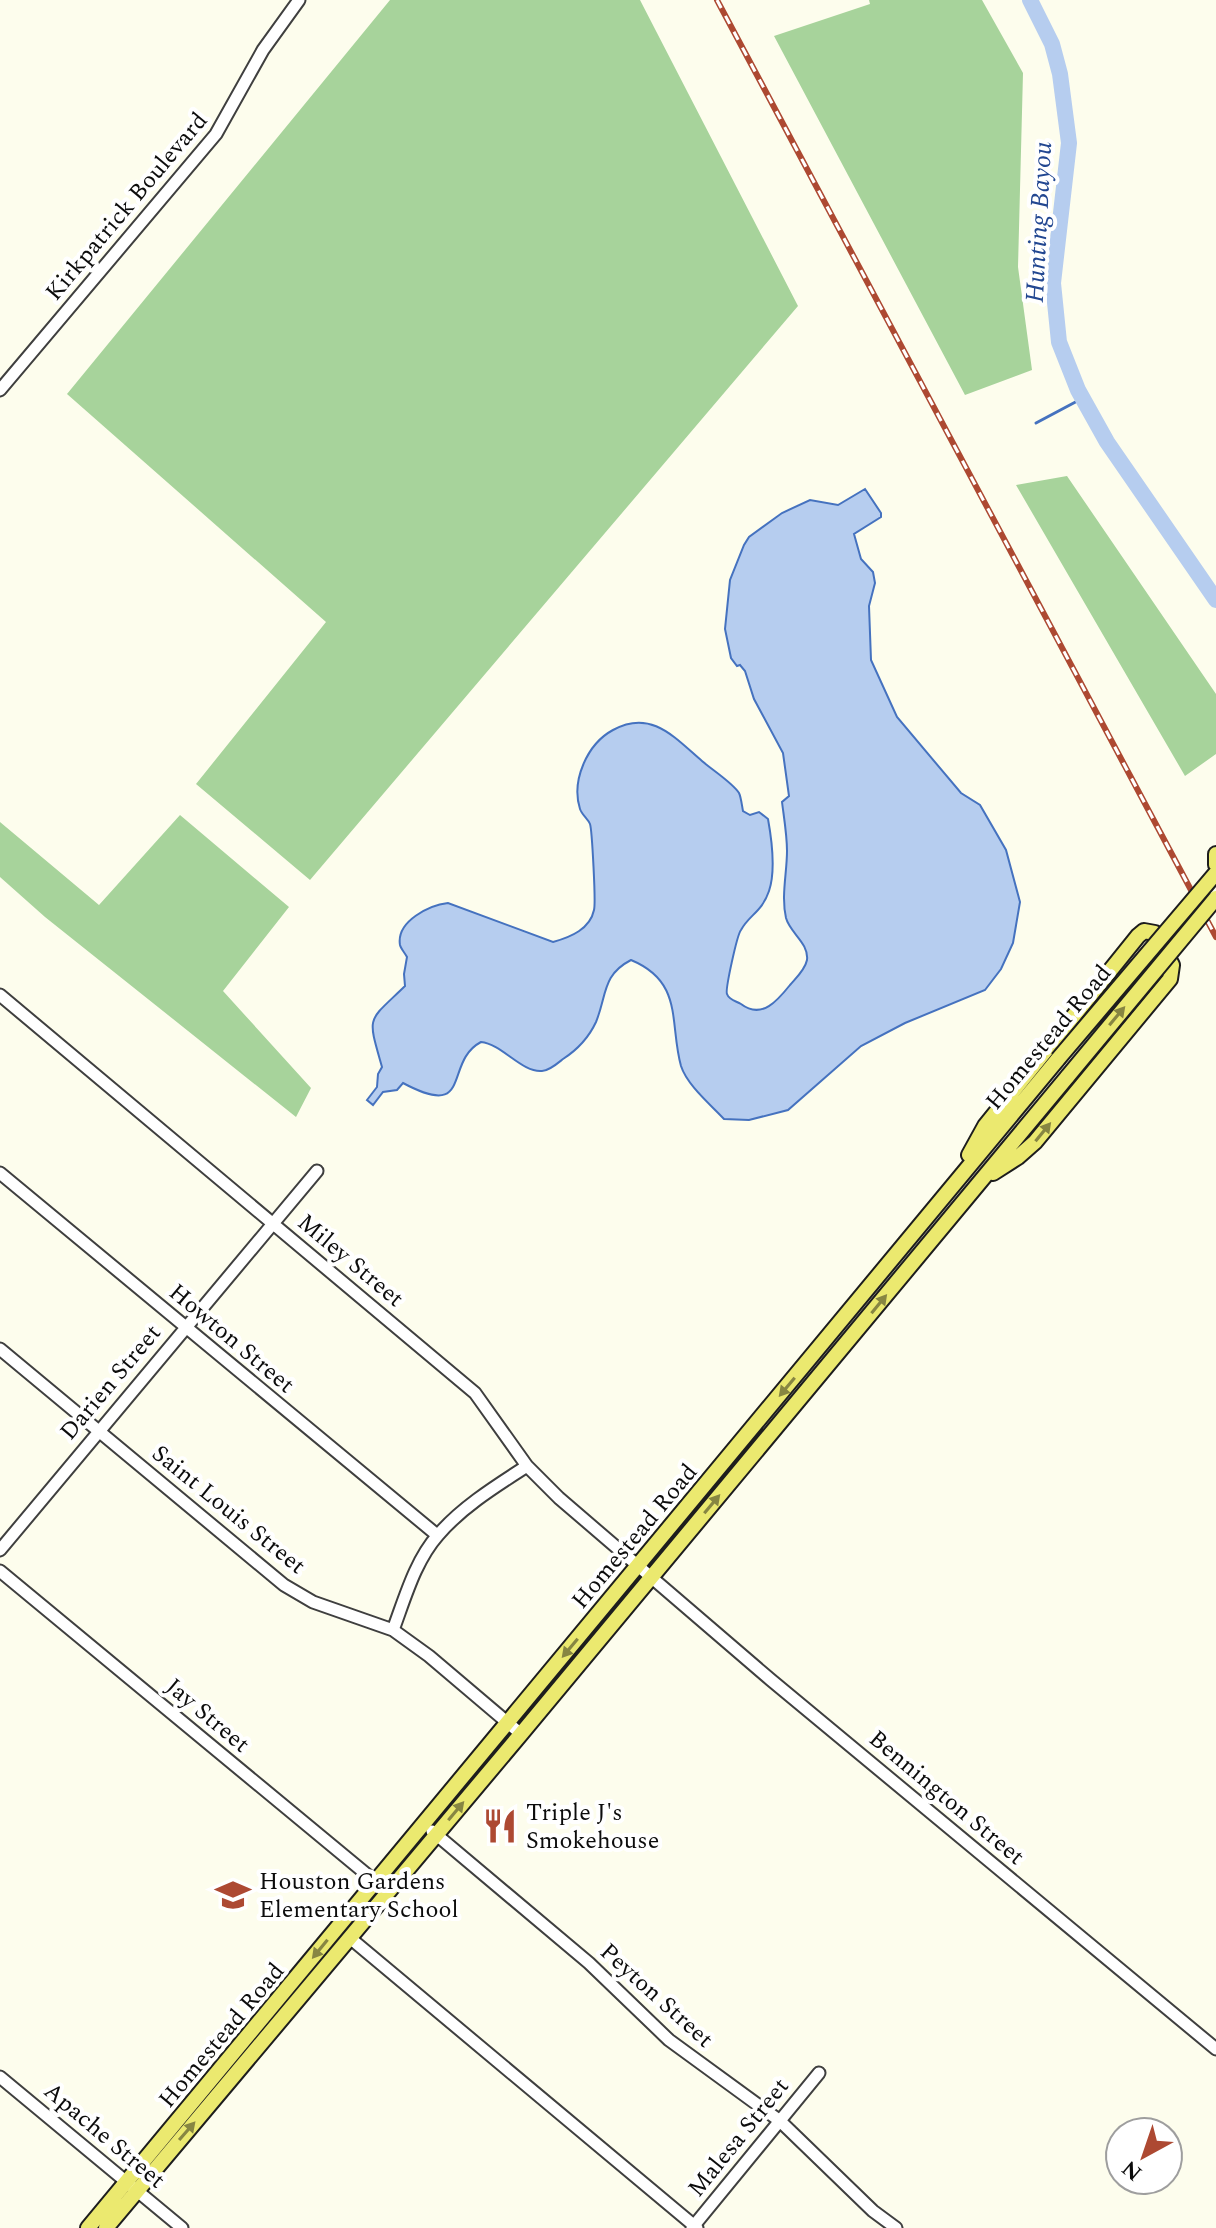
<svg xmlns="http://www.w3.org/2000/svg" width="1216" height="2228" viewBox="0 0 1216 2228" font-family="Spectral,serif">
  <rect width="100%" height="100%" fill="#fdfded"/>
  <!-- forest -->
  <path fill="#a7d39b" d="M390 0H640L798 306 310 880 196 784 326 622 67 394Z
    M869 0H982L1023 73 1018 267 1032 370 965 395 774 36 870 4Z
    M1067 476 1216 694V754L1185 776 1016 485Z
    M180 815 289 907 223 991 311 1088 296 1117 45 917 0 877V822L99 905Z"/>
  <!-- water -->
  <path fill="#b6cdef" stroke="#4572bf" stroke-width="2" d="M865 489 881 513V517L854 534 861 559 873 572 875 583 869 606 871 660 897 717 961 793 980 805 1006 850 1020 902 1013 943 1001 969 985 990 905 1023 861 1046 788 1110 749 1120 724 1119C711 1105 687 1085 681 1066 669 1023 684 982 631 960 602 975 607 995 596 1022 589 1037 577 1050 563 1059 558 1063 549 1071 542 1071 522 1073 502 1044 481 1042 443 1062 474 1121 403 1083L397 1090 383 1092 373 1105 367 1100 377 1087 378 1074 382 1067C367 1014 367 1023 405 986L404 974 407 957C405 953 401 949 400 945 396 921 430 905 448 903L553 942C571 937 590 929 594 910 596 903 592 830 590 824 588 819 582 815 580 809 571 781 587 744 613 730 651 709 674 737 702 761 711 769 733 783 739 793 741 797 742 806 743 811L750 815 759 812 768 819C772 841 776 870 769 891 762 912 749 915 741 930 737 935 725 990 727 994 729 1000 736 1001 741 1004 762 1020 778 1000 790 985 796 978 805 970 807 960 809 943 790 933 786 918 781 896 787 873 787 851 787 835 784 818 782 802L789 796 783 753 754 699 745 671 740 665 737 666 731 658 725 629 730 580 744 545 749 537 782 513 810 500 838 505Z"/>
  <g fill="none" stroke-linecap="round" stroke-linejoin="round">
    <!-- stream -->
    <path stroke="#4572bf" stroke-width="3" d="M1036 423 1083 398"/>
    <!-- river -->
    <path stroke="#b6cdef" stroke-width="16" d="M1030 0 1052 44 1060 74 1069 143 1053 283 1059 342 1078 390 1107 442 1216 600"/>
    <!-- minor casing -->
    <g stroke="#3f3f3f" stroke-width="15">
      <path id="minor" d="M0 390 216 134 263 50 299 0
        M0 995 475 1393 527 1466 559 1498 771 1680 1216 2049
        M0 1173 437 1535
        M0 1349 284 1585 313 1602 393 1630 429 1656 521 1734
        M0 1550 317 1171
        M0 1571 388 1892
        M393 1630C405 1598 415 1561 438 1535 462 1507 496 1486 527 1466
        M432 1831 589 1963 669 2040 780 2121 873 2211 896 2228
        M350 1938 697 2228
        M0 2077 182 2228
        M692 2228 819 2073"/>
    </g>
    <!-- major casing -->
    <g stroke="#1d1d1d" stroke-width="18">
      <path id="major" d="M1216 854V865
        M969 1155 985 1126 1138 936 1144 931 1155 933 1172 965 1170 979 1035 1142 1018 1157 993 1173
        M88 2228 1058 1059
        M106 2228 521 1734 1068 1076"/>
    </g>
    <!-- minor -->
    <use href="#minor" stroke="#fff" stroke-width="11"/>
    <!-- major -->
    <use href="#major" stroke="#ebe96f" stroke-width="14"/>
    <!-- rail casing -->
    <g stroke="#ad4932" stroke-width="6">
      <path id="rail" d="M717 0 1216 937"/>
    </g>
    <!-- rail -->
    <use href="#rail" stroke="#fff" stroke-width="3" stroke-dasharray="9" stroke-linecap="butt"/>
    <!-- major-bridge casing -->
    <g stroke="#1d1d1d" stroke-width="18" stroke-linecap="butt">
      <path id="major-bridge" d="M1058 1059 1216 873
        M1068 1076 1216 898"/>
    </g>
    <!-- major-bridge -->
    <use href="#major-bridge" stroke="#ebe96f" stroke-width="14"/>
  </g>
  <!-- one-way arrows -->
  <defs><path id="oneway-solid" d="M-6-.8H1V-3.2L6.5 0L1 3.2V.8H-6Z" transform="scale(2)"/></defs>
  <g fill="#878642">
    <use href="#oneway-solid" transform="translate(1117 1016) rotate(-50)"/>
    <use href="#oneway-solid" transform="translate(1043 1132) rotate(-51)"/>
    <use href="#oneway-solid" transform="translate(879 1304) rotate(-51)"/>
    <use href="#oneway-solid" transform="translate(787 1387) rotate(130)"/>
    <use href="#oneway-solid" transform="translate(712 1504) rotate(-50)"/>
    <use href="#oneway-solid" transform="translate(570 1648) rotate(130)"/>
    <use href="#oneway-solid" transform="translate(456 1811) rotate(-50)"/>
    <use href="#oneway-solid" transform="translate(320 1949) rotate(129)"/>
    <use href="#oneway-solid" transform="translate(187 2131) rotate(-49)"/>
  </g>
  <!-- icons -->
  <defs>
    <g id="restaurant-bare" transform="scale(2.76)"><path d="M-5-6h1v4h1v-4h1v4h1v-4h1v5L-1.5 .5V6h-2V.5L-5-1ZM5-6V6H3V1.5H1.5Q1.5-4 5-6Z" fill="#ad4932" stroke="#fff" stroke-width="2.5" paint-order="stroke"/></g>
    <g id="school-bare" transform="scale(2.76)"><path d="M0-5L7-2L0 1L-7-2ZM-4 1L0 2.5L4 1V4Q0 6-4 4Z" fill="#ad4932" stroke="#fff" stroke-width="2.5" paint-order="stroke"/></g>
  </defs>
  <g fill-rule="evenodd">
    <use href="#restaurant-bare" x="500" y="1826"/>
    <use href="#school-bare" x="233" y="1895"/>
  </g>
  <g text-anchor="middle" stroke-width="8" stroke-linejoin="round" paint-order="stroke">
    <!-- street labels -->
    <g font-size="24" fill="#0c0c0c" stroke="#fff">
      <text transform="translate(126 206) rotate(-50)" y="8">Kirkpatrick Boulevard</text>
      <text transform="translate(1048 1037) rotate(-50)" y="8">Homestead Road</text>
      <text transform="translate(351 1260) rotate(40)" y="8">Miley Street</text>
      <text transform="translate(232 1338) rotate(40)" y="8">Howton Street</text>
      <text transform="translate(110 1382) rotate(-50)" y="8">Darien Street</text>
      <text transform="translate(229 1509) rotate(39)" y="8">Saint Louis Street</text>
      <text transform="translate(634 1536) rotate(-50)" y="8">Homestead Road</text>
      <text transform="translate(208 1715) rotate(40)" y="8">Jay Street</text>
      <text transform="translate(947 1797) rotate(40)" y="8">Bennington Street</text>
      <text transform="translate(657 1995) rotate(42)" y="8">Peyton Street</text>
      <text transform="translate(221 2035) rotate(-50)" y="8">Homestead Road</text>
      <text transform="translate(105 2135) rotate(40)" y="8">Apache Street</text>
      <text transform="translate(738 2137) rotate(-51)" y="8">Malesa Street</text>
    </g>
    <!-- poi labels -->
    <g font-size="24" fill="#0c0c0c" stroke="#fff" text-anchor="start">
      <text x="526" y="1820">Triple J's<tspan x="526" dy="28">Smokehouse</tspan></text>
      <text x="259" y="1889">Houston Gardens<tspan x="259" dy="28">Elementary School</tspan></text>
    </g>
    <!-- water labels -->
    <g font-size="26" font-style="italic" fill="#224791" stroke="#fff">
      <text transform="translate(1038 222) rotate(-87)" y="9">Hunting Bayou</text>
    </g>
  </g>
  <!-- north arrow -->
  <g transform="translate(1144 2156) rotate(220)"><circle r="38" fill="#ffffff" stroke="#9e9e9e" stroke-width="2"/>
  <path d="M0-6L14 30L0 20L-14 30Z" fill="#ad4932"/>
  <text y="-12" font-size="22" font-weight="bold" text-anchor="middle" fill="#0c0c0c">N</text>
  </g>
</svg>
